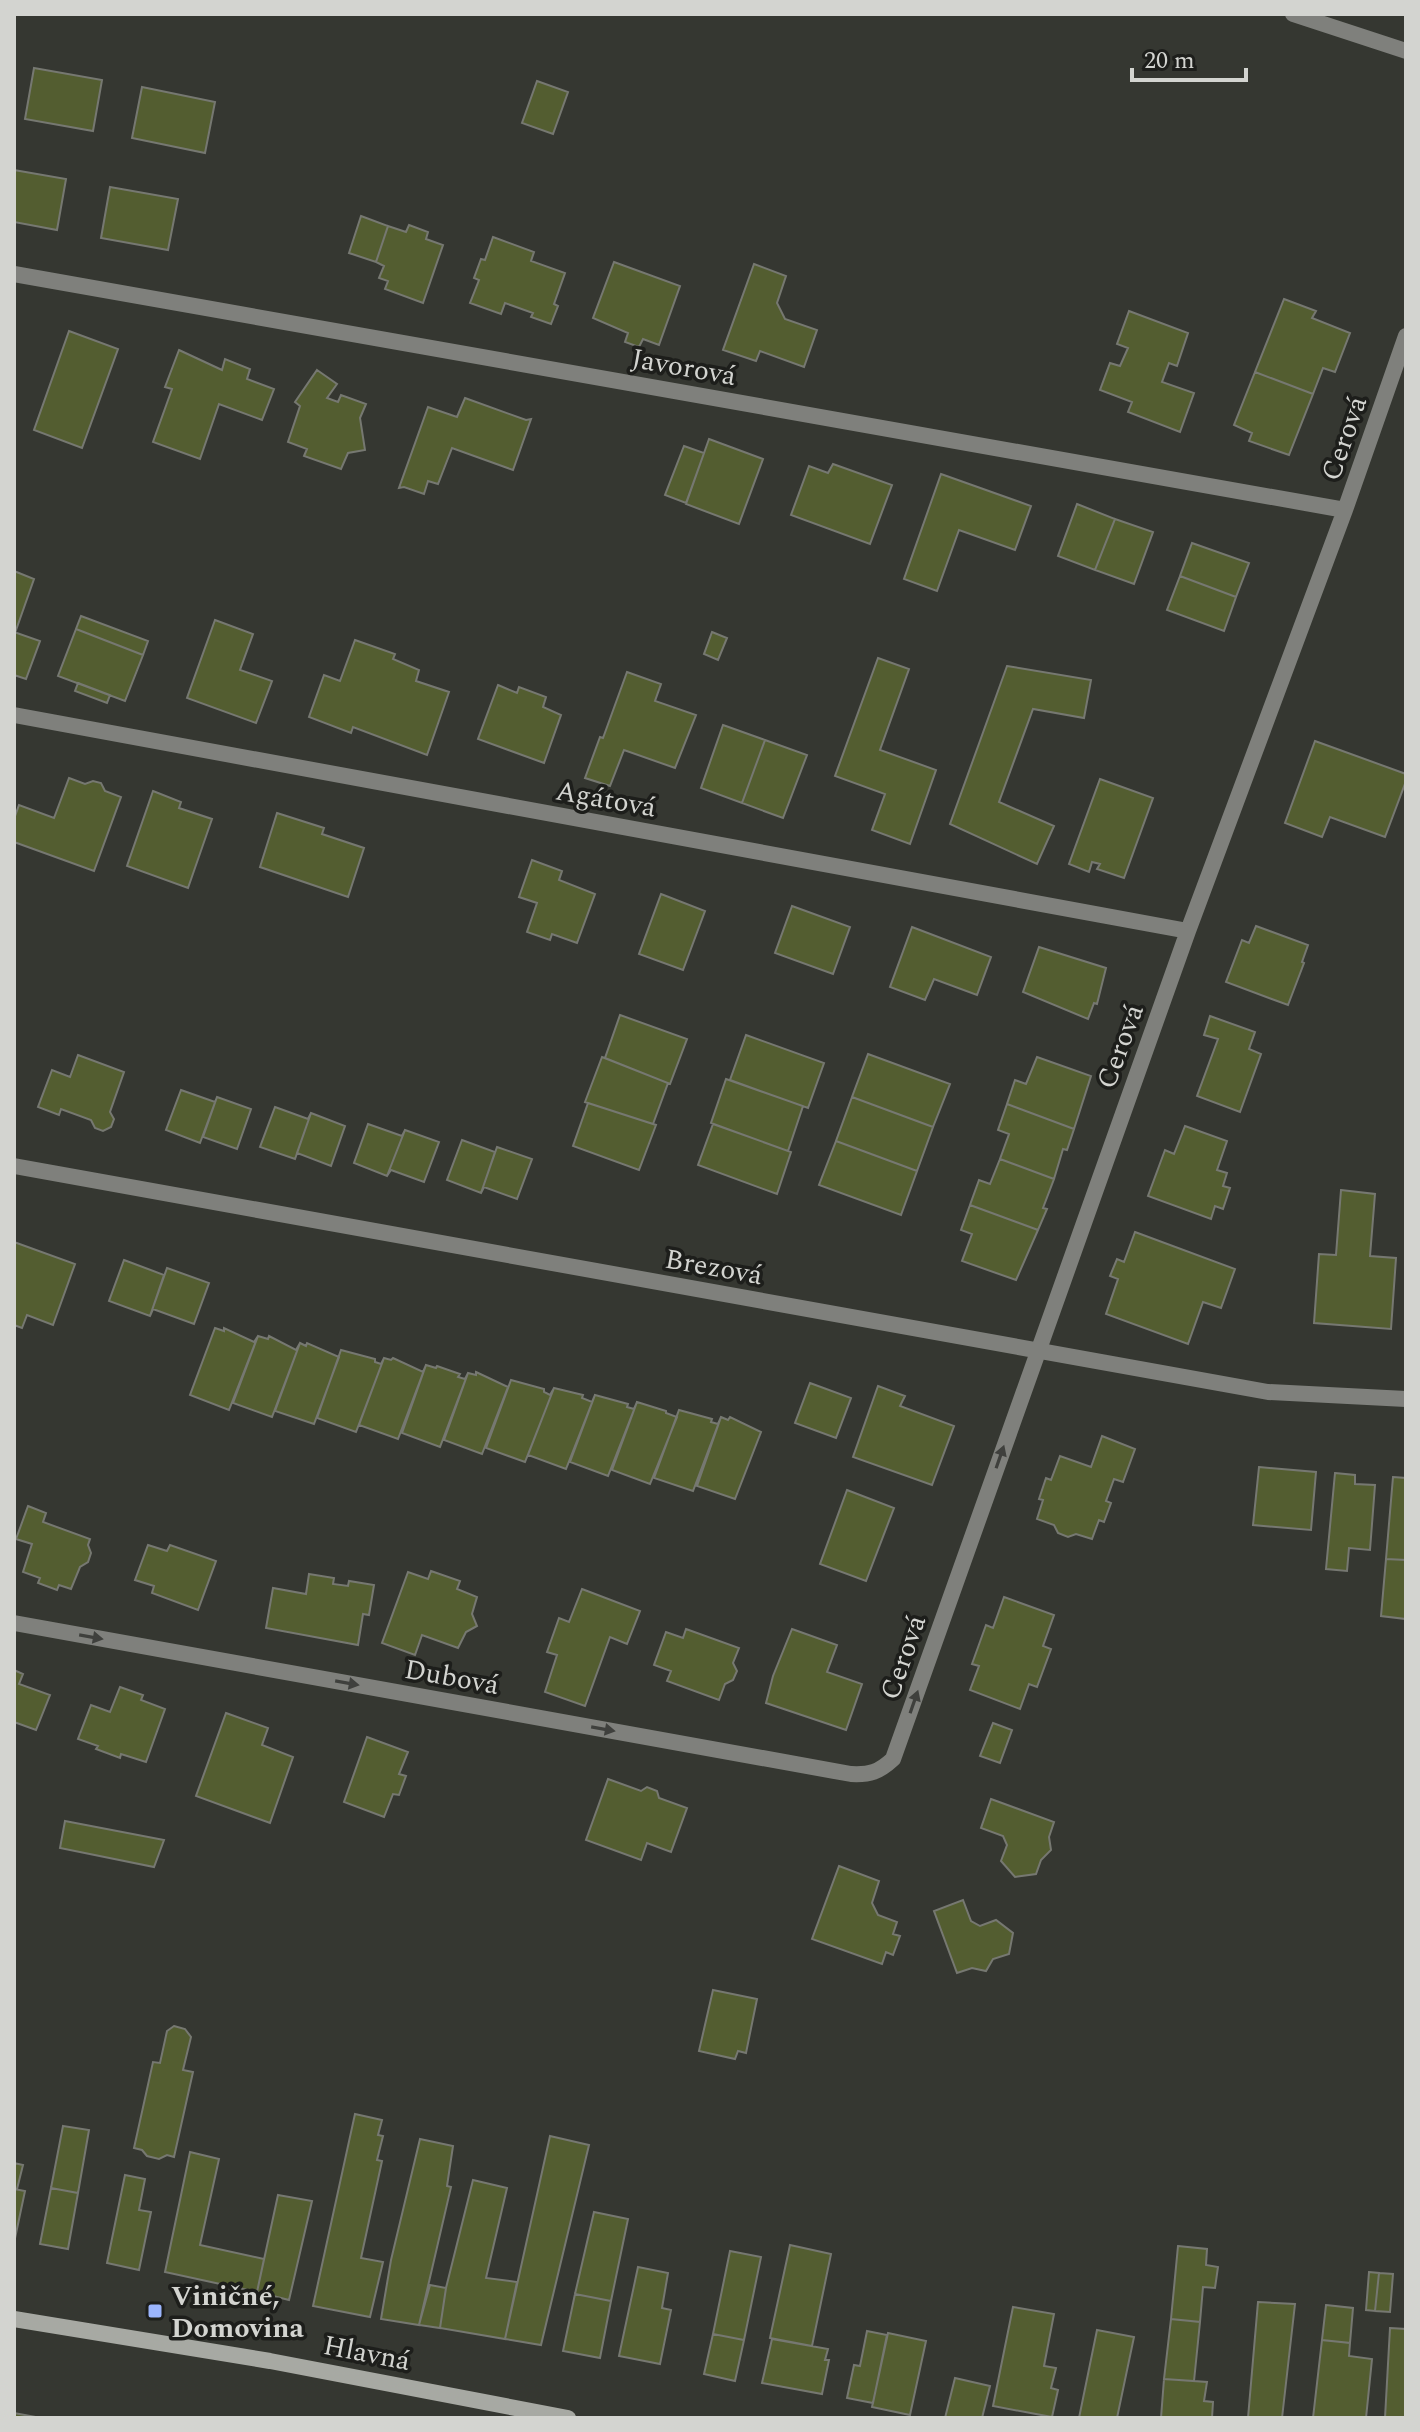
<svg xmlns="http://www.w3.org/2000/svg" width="1420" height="2432" viewBox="0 0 1420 2432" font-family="Spectral,serif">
  <rect width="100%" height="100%" fill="#353731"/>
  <!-- building -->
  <path fill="#535d30" stroke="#767871" stroke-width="2" d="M34 68 102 80 93 131 25 119Z
    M537 81 568 92 553 134 522 123Z
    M142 87 215 102 205 153 132 138Z
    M14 170 66 179 57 230 14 222Z
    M110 187 178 199 168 250 101 238Z
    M361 216 388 226 376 262 349 253Z
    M409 225 428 232 426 239 443 245 423 303 385 289 388 281 379 278 384 266 376 262 388 226 406 232Z
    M493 237 534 252 531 261 565 273 554 304 558 306 551 324 531 317 533 313 505 303 501 314 470 303 479 280 474 278 481 259 485 260Z
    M614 262 680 286 659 345 643 339 639 347 625 342 628 333 593 318Z
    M754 264 786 276 777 303 785 319 817 330 804 367 760 351 756 361 723 350Z
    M1284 299 1316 311 1312 318 1350 333 1335 372 1323 368 1313 394 1255 372Z
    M1129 311 1188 333 1177 366 1169 363 1162 382 1194 393 1180 432 1128 412 1132 402 1100 390 1110 363 1120 366 1128 348 1117 344Z
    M69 331 118 349 82 448 34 430Z
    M179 350 222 370 225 359 250 369 247 379 274 389 262 420 219 404 200 459 153 442 172 389 165 387Z
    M317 370 337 384 327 398 338 402 341 395 366 404 360 418 365 450 348 453 341 469 304 456 307 449 288 442 300 406 295 402Z
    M1255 372 1313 394 1289 455 1249 441 1252 433 1234 425Z
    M465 398 526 420 531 419 513 470 452 448 438 484 428 481 424 494 404 487 399 488 428 407 457 417Z
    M709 439 763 459 739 524 686 504Z
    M684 446 704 453 686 503 665 495Z
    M833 464 892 485 870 544 791 515 809 466 828 473Z
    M941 474 1031 506 1015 550 959 530 937 591 904 579Z
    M1077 504 1115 519 1095 570 1058 556Z
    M1115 519 1153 532 1134 584 1095 570Z
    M1192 543 1249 563 1236 597 1180 576Z
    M14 571 34 579 15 633 14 632Z
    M1180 576 1236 597 1224 631 1167 610Z
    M81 616 148 641 143 655 76 629Z
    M215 620 253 634 240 670 272 681 256 723 187 698Z
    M76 629 143 655 125 701 58 676Z
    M14 632 40 641 26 679 14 675Z
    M712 632 727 638 718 660 704 654Z
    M355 640 395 654 393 659 419 670 416 681 449 692 427 755 353 727 351 733 309 717 324 675 340 681Z
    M878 658 909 669 880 750 936 770 910 844 872 830 885 794 835 776Z
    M1007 666 1091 680 1084 718 1033 709 999 802 1054 826 1037 864 950 824Z
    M627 672 661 684 655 701 696 715 675 768 624 750 610 786 585 778 600 737 603 738Z
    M78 683 110 695 107 703 75 691Z
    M498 685 517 693 519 687 546 697 543 707 561 715 544 763 478 739Z
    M723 725 765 740 742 803 701 788Z
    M765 740 807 755 783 818 742 803Z
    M1315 741 1406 774V781L1385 837 1330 817 1322 837 1285 823Z
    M69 778 85 784 93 781 101 783 105 791 121 797 94 871 14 842V819L19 805 54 818Z
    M1100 779 1153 798 1124 878 1097 869 1100 864 1092 862 1089 872 1069 864Z
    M153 791 181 802 179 808 212 819 188 888 127 866Z
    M277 813 324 828 322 834 364 848 348 897 260 867Z
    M532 860 562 871 559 880 595 894 577 943 552 934 550 940 527 932 537 903 519 897Z
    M661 894 705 911 683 970 639 954Z
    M792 906 850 927 833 974 775 953Z
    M1256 926 1308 945 1302 962 1304 963 1288 1005 1226 982 1242 940 1249 943Z
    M912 927 991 957 977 995 934 979 925 1000 890 987Z
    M1039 947 1106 968 1097 1004 1094 1003 1088 1019 1023 992Z
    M620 1015 687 1039 670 1084 605 1058Z
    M1210 1016 1255 1032 1249 1049 1261 1054 1240 1112 1197 1096 1218 1039 1204 1035Z
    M746 1035 824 1063 808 1108 730 1080Z
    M868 1054 950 1084 933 1127 852 1097Z
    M78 1055 124 1072 110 1112 114 1119 111 1127 103 1131 95 1128 91 1120 61 1109 59 1115 38 1107 52 1070 70 1077Z
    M602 1057 668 1083 653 1124 585 1102Z
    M1037 1057 1091 1076 1074 1129 1007 1104 1015 1080 1026 1084Z
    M726 1079 803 1106 788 1151 711 1123Z
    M181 1090 215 1102 217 1097 200 1143 166 1130Z
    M217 1097 251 1109 237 1149 203 1137Z
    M852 1097 933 1127 917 1171 836 1141Z
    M588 1103 656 1125 639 1170 573 1146Z
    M1007 1104 1074 1129 1067 1150 1063 1149 1054 1179 1000 1159 1009 1134 998 1130Z
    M275 1107 308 1119 311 1113 295 1159 260 1147Z
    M311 1113 345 1126 331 1166 297 1153Z
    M368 1124 402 1136 405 1130 387 1176 354 1163Z
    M713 1124 791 1152 777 1194 698 1165Z
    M1185 1126 1227 1141 1217 1170 1227 1173 1223 1186 1230 1188 1223 1209 1215 1206 1211 1219 1148 1196 1165 1150 1174 1154Z
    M405 1130 439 1142 424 1182 391 1170 387 1176Z
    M462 1140 495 1152 481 1193 447 1180Z
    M836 1141 917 1171 901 1215 819 1185Z
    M497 1147 532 1159 517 1199 484 1187 481 1193Z
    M1000 1159 1054 1179 1043 1208 1047 1209 1038 1230 970 1205 979 1180 990 1184Z
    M1341 1190 1375 1194 1370 1256 1396 1258 1391 1329 1314 1323 1319 1254 1336 1255Z
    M970 1205 1038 1230 1016 1280 962 1261 972 1234 961 1230Z
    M1135 1232 1235 1269 1221 1308 1203 1302 1188 1344 1106 1314 1118 1279 1110 1276 1117 1259 1124 1262Z
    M14 1242 75 1264 53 1325 27 1315 22 1328 14 1325Z
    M124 1260 164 1275 150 1316 109 1301Z
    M167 1268 209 1283 194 1324 153 1309 150 1316Z
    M215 1328 224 1331V1328L254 1342 258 1336 229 1410 190 1395Z
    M258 1336 268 1339 269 1336 296 1350 300 1343 272 1417 233 1403Z
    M300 1343 306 1346 307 1343 339 1357 314 1424 275 1411Z
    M341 1350 375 1359V1362L381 1364 384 1358 356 1432 317 1418Z
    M384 1358 391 1360 393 1358 423 1372 426 1365 398 1439 359 1425Z
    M426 1365 436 1368 437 1366 460 1374 458 1377 465 1379 468 1373 440 1447 402 1433Z
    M476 1372 508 1387 482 1454 444 1440 468 1373 476 1375Z
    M511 1380 544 1389V1392L550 1395 554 1388 525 1462 486 1448Z
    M810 1383 851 1398 836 1438 795 1423Z
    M878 1386 905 1396 900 1406 954 1426 932 1485 853 1457Z
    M554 1388 583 1395 582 1398 592 1402 595 1395 566 1469 528 1455Z
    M595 1395 628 1404 627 1407 634 1409 637 1402 608 1476 570 1462Z
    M637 1402 666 1411V1413L677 1417 650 1484 612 1470Z
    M679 1410 712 1419 711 1422 718 1424 721 1417 693 1491 654 1478Z
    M721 1417 728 1420 730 1417 761 1432 735 1499 697 1486Z
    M1102 1436 1135 1449 1123 1482 1114 1479 1106 1501 1111 1503 1104 1522 1099 1520 1092 1539 1076 1534 1068 1537 1058 1533 1054 1525 1037 1519 1043 1500 1039 1499 1046 1478 1051 1480 1060 1456 1091 1467Z
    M1259 1467 1316 1472 1311 1530 1253 1525Z
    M1335 1473 1355 1475V1484L1375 1485 1370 1550 1349 1548 1347 1571 1326 1569Z
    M1393 1477 1406 1478V1560L1386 1559Z
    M847 1490 894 1508 866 1581 820 1564Z
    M28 1506 46 1513 43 1522 90 1539 88 1545 91 1553 88 1562 80 1567 71 1589 59 1585 57 1590 38 1583 40 1578 23 1572 32 1544 16 1539Z
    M148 1545 167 1551 170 1545 216 1561 198 1610 152 1593 154 1586 135 1580Z
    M1386 1559 1406 1560V1619L1381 1616Z
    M431 1571 460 1581 457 1589 477 1597 472 1614 477 1626 466 1632 458 1648 422 1635 415 1655 382 1643 408 1572 428 1579Z
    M309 1574 334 1578 333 1584 348 1586 349 1581 374 1585 369 1615 363 1614 358 1645 266 1628 273 1588 306 1594Z
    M582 1589 640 1611 627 1644 610 1637 585 1706 545 1692 557 1655 547 1652 559 1618 569 1622Z
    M1004 1597 1054 1615 1043 1646 1051 1649 1037 1687 1029 1684 1020 1709 970 1690 979 1666 972 1664 986 1625 993 1628Z
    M686 1629 739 1648 733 1663 737 1671 733 1680 725 1684 719 1700 667 1681 671 1671 654 1665 666 1632 683 1638Z
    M792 1629 837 1645 827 1672 862 1684 846 1730 766 1703 773 1676Z
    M14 1670 23 1674 19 1684 50 1695 36 1730 14 1722Z
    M120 1687 143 1695 141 1700 165 1709 146 1762 121 1754 120 1758 96 1749 98 1746 78 1739 91 1705 110 1712Z
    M226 1713 268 1728 262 1745 293 1757 270 1823 196 1796Z
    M993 1723 1012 1730 1000 1763 980 1756Z
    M367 1737 408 1752 399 1774 406 1776 399 1795 393 1794 384 1817 344 1802Z
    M608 1779 641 1791 647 1787 657 1791 659 1798 687 1808 671 1852 647 1843 641 1860 586 1840Z
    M991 1799 1054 1822 1049 1837 1051 1850 1041 1860 1036 1874 1015 1877 1001 1861 1007 1845 1003 1836 981 1828Z
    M65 1821 164 1840 154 1867 60 1848Z
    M839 1866 879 1881 872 1903 878 1915 897 1922 893 1934 900 1936 893 1955 886 1952 882 1964 812 1939Z
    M963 1900 971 1921 980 1926 996 1920 1013 1933 1009 1954 993 1959 986 1971 972 1968 957 1973 934 1911Z
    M713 1990 757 1999 746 2053 738 2051 735 2059 699 2051Z
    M174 2026 185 2029 191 2037 183 2070 193 2072 174 2157 167 2155 159 2159 147 2156 142 2150 134 2148 153 2062 160 2063 167 2031Z
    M355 2114 382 2120 378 2135 383 2136 377 2160 382 2161 361 2258 383 2262 370 2317 313 2306Z
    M63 2126 89 2130 78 2193 51 2188Z
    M550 2136 589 2145 541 2345 505 2339Z
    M420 2139 453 2146 447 2186 451 2187 419 2325 381 2319 391 2260Z
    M190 2152 219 2159 200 2245 264 2259 257 2292 165 2272Z
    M14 2163 23 2165 17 2189H14Z
    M125 2175 145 2179 139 2210 151 2212 139 2270 107 2263Z
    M473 2180 507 2188 486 2278 517 2282 505 2339 440 2328 446 2288Z
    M51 2188 78 2193 68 2249 40 2244Z
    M14 2189 25 2191 14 2243Z
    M278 2195 312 2201 289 2300 257 2292Z
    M594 2212 628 2219 611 2301 575 2294Z
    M790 2245 831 2254 812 2346 770 2338Z
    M1178 2246 1207 2249 1206 2265 1218 2267 1215 2288 1203 2287 1200 2322 1171 2319Z
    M730 2251 761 2257 744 2340 713 2334Z
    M638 2267 668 2273 662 2308 671 2310 660 2364 619 2356Z
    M1369 2272 1379 2273 1375 2311 1366 2310Z
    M1379 2273 1393 2274 1390 2312 1375 2311Z
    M430 2285 446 2288 440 2328 419 2325Z
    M575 2294 611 2301 600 2358 563 2351Z
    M1258 2302 1295 2304 1282 2418H1248Z
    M1326 2305 1353 2308 1350 2343 1322 2340Z
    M1013 2307 1054 2314 1044 2366 1056 2368 1051 2388 1058 2390 1052 2417 993 2406Z
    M1171 2319 1200 2322 1194 2381 1164 2379Z
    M1390 2328 1406 2329V2418H1385Z
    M1097 2330 1134 2337 1117 2418H1079Z
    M867 2331 887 2335 873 2403 847 2398 854 2365 860 2366Z
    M888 2333 926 2341 910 2415 872 2407Z
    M713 2334 744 2340 735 2381 704 2374Z
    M772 2339 828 2349 825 2360H829L822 2394 762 2383Z
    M1322 2340 1350 2343 1349 2356 1372 2359 1366 2418H1313Z
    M955 2378 990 2386 982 2418H945Z
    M1164 2379 1207 2382 1204 2401 1213 2402 1212 2418H1161Z
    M14 2413 41 2418H14Z"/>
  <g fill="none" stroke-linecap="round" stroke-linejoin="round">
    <!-- minor -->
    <path stroke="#7f807c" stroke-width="16" d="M1293 14 1406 51
      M14 274 1345 510
      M14 715 1188 931
      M14 1166 1268 1392 1406 1399
      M14 1623 851 1774C870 1775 879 1772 893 1759L1188 931 1345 510 1406 336"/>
    <!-- secondary -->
    <path stroke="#a7a9a3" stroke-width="16" d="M14 2319 270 2361 568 2418"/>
  </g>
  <!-- one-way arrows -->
  <defs><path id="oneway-solid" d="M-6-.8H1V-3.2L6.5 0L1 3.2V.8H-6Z" transform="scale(2)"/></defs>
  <g fill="#3f403d">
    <use href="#oneway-solid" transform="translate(1000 1457) rotate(-71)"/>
    <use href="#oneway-solid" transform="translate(91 1637) rotate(10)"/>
    <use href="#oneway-solid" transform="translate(347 1683) rotate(10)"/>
    <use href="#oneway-solid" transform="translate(914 1702) rotate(-71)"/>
    <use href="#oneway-solid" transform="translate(603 1729) rotate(10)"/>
  </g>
  <!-- markers -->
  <rect fill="#9bb5fd" stroke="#1d1e1b" stroke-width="3" x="147" y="2303" width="16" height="16" rx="4"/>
  <g text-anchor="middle" stroke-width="7" stroke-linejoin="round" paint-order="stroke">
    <!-- street labels -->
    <g font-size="28" fill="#d3d4d0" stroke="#1d1e1b">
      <text transform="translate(684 366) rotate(10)" y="10">Javorová</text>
      <text transform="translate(1343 438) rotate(-71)" y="10">Cerová</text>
      <text transform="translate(606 798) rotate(10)" y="10">Agátová</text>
      <text transform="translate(1119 1046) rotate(-70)" y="10">Cerová</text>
      <text transform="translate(714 1266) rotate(10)" y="10">Brezová</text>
      <text transform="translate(902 1657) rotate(-71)" y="10">Cerová</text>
      <text transform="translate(452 1676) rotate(10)" y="10">Dubová</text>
      <text transform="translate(367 2352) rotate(11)" y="10">Hlavná</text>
    </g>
    <!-- poi labels -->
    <g font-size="28" font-weight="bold" fill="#d3d4d0" stroke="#1d1e1b" text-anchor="start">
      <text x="171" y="2305">Viničné,<tspan x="171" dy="32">Domovina</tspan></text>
    </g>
  </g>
  <!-- border -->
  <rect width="1420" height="2432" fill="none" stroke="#d3d4d0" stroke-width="32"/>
  <!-- scale -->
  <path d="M1132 68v12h114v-12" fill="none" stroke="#d3d4d0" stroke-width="4"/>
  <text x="1144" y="68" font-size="24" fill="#d3d4d0" stroke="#1d1e1b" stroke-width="6" paint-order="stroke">20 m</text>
</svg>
